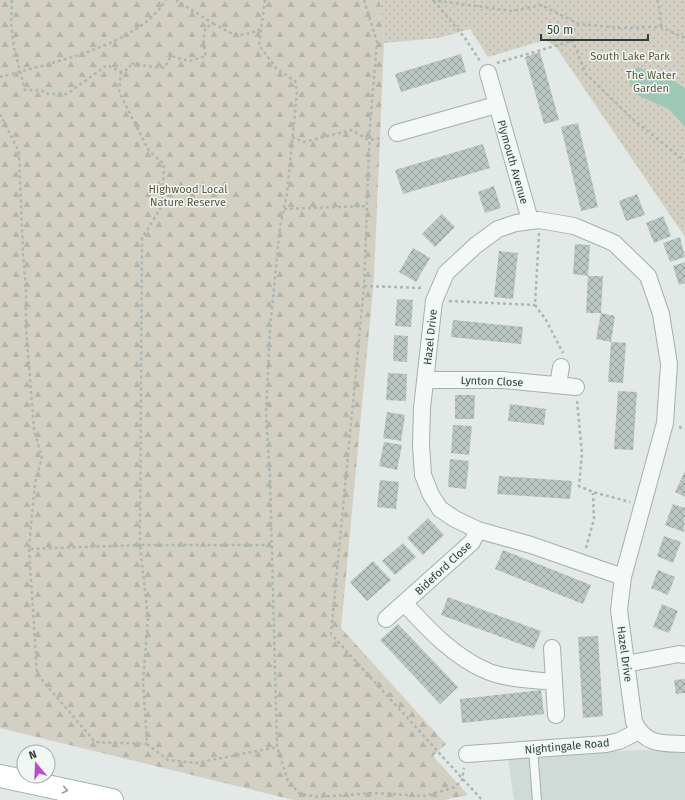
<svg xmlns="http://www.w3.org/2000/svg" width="685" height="800" viewBox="0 0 685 800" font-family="'Fira Sans',sans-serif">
  <defs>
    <pattern id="grass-dots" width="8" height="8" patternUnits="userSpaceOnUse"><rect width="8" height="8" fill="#d3d0c3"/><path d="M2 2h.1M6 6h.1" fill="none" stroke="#b5b4a8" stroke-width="1.8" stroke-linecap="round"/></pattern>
    <pattern id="forest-firs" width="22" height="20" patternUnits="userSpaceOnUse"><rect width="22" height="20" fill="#d3d0c3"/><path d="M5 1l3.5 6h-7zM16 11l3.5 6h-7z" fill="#b5b4a8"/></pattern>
    <pattern id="building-cross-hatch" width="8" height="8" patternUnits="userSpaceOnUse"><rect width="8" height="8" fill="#b9c6c2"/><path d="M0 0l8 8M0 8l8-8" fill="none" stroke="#97a29f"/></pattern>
  </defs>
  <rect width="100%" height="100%" fill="#e2e9e7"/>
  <!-- built -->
  <path fill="#d0dbd7" d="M638 750 685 752V800H514L508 759Z"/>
  <!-- grass -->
  <path fill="url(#grass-dots)" d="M380 0H685V237L556 47 545 40 488 57 470 29 439 38 384 43Z"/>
  <!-- forest -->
  <path fill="url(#forest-firs)" d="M0 0H380L384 43 374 278 341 628 446 744 433 756 468 795 444 800H294L0 728Z"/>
  <!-- water -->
  <path fill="#9fc7b6" d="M637 67 674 81 685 88V127L669 109 635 94 628 79Z"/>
  <!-- building -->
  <path fill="url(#building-cross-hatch)" d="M540 52 559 120 544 124 525 57Z
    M461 54 466 72 401 92 395 74Z
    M578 123 598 207 581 211 561 127Z
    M483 144 490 168 403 194 395 170Z
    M494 186 501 208 485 213 478 192Z
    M637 194 645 215 626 221 619 201Z
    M442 214 455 227 435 247 422 234Z
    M663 216 671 236 654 243 646 223Z
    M680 237 685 257 670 262 663 243Z
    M575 244 590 245 588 276 573 274Z
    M413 248 430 258 416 282 399 272Z
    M499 251 518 253 513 299 494 297Z
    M685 262V283L679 285 673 266Z
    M588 276H603L601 313H586Z
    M397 299 413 300 411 327 395 326Z
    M601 313 615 316 611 342 596 339Z
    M453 320 523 327 521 344 451 337Z
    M394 335 408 336 407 362 393 361Z
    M611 342 626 343 623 383 608 382Z
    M388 373 407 374 406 401 386 400Z
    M618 391 637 392 633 450 614 449Z
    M455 395H475L474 419H455Z
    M510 404 546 409 544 425 508 421Z
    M387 412 405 415 401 441 383 438Z
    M453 425 472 426 469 455 451 453Z
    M384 442 402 445 397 470 379 466Z
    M450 459 469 461 466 489 448 487Z
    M685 471V497L675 492Z
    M499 476 572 481 570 499 497 494Z
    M380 480 399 482 396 509 377 507Z
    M673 504 685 508 684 532 665 525Z
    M428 518 444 535 423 555 407 538Z
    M664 536 681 542 673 563 657 556Z
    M403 543 416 557 395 575 382 561Z
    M503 550 591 585 583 604 495 569Z
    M373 561 391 580 367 601 350 582Z
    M658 570 675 577 668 595 651 588Z
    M448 597 541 631 534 649 441 615Z
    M662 604 678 611 669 633 653 627Z
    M398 624 458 687 440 704 380 640Z
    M598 636 603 716 583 718 578 637Z
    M685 679V693L676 694 674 680Z
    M541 690 544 714 462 723 460 699Z"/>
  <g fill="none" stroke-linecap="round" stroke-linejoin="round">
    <!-- lane casing -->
    <g stroke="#a4b0ac" stroke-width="10">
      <path id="lane" d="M533 749 537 800"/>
    </g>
    <!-- street casing -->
    <g stroke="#a4b0ac" stroke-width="18">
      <path id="street" d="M488 73 530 220
        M397 133 496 105
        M425 380H503L576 387
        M558 385 561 367
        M623 577 531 545 478 530 455 519 440 509 431 495 423 475 421 445 422 408 434 301 446 273 475 246 498 229 516 223 539 220 574 226 614 243 648 276 661 314 669 364 665 423 623 577 619 610 634 722C646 746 662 743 685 744
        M405 604C429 630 454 657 487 671 505 679 535 680 554 682
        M386 619 472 542 478 530
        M552 648 556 715
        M626 664 679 654 685 655
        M467 754 606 744 619 741 639 731"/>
    </g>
    <!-- primary casing -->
    <g stroke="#a2b4ae" stroke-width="24">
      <path id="primary" d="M0 776 112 800"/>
    </g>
    <!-- path -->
    <path stroke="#acb6b3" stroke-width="2.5" stroke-dasharray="3 3" stroke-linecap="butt" d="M12 0 11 23 14 48 25 90H41L45 93 49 94H67L107 65 121 72 130 68V63L160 68 165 67 171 56 189 61 206 56C203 46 203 38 206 27L214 24C238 37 236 38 262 29
      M176 0 214 24
      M265 0 259 45 276 68 295 81 297 92 287 194 280 227 270 328 266 413 270 478 277 747 288 781 300 794 318 797 374 793 425 796 455 787 462 780 464 768
      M364 0 377 42 370 125 364 286 331 634 482 800
      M432 0 512 11 541 5 579 24 620 28 661 27 685 38
      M657 0 660 10 661 27
      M434 1 465 38 480 61
      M579 24 574 30 571 37 586 74 635 121 685 161
      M497 63 568 42 571 38
      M0 77C50 63 138 46 166 0
      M0 114 19 152 23 254 26 287V328L34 430 42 458 35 482 29 549 140 545 142 238 162 206 164 164 149 151 119 92 121 72
      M292 137 304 142 351 130 369 140 383 138
      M284 209 367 206
      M539 233 535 305 546 320 563 353
      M364 286 423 288
      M449 301 535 305
      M577 401 582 453 579 486 593 492 630 502
      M679 427 685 429
      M586 548 594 519 593 493
      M29 549 37 674 95 742 147 744 143 681 148 618 140 545H271
      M147 744 168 760 196 763 277 747"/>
    <!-- lane -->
    <use href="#lane" stroke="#f4f8f7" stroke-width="8"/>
    <!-- street -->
    <use href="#street" stroke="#f4f8f7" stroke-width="16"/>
    <!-- primary -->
    <use href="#primary" stroke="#fff" stroke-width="22"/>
  </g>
  <!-- one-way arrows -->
  <defs><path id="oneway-chevron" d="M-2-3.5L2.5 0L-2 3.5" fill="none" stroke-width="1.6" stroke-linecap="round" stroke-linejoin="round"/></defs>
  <use stroke="#95a09c" href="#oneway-chevron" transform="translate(65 790) rotate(12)"/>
  <g text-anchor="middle" stroke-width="3" stroke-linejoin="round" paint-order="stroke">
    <!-- park labels -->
    <g font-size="11" fill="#5b5639" stroke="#f1f7f5">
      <text x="630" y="60">South Lake Park</text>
      <text x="651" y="79">The Water<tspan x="651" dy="13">Garden</tspan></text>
      <text x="188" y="193">Highwood Local<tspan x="188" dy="13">Nature Reserve</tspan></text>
    </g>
    <!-- street labels -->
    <g font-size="11" fill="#2b403a" stroke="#f1f7f5">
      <text transform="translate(513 162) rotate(74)" y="4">Plymouth Avenue</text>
      <text transform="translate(430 337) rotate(-84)" y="4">Hazel Drive</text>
      <text transform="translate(492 381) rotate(2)" y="4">Lynton Close</text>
      <text transform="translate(443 568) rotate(-43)" y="4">Bideford Close</text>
      <text transform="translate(625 654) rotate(82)" y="4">Hazel Drive</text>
      <text transform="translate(567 746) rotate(-5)" y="4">Nightingale Road</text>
    </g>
  </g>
  <!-- north arrow -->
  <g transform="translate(36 764) rotate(341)"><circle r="19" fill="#f1f7f5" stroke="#a2aeaa"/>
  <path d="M0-3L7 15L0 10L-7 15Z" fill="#bb4ec7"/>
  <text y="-6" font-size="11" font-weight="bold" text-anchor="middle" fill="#2b403a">N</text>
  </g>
  <!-- scale -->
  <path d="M541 34v6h107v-6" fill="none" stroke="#2b403a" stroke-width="2"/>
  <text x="547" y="34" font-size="12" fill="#2b403a" stroke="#f1f7f5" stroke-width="3" paint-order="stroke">50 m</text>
</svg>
